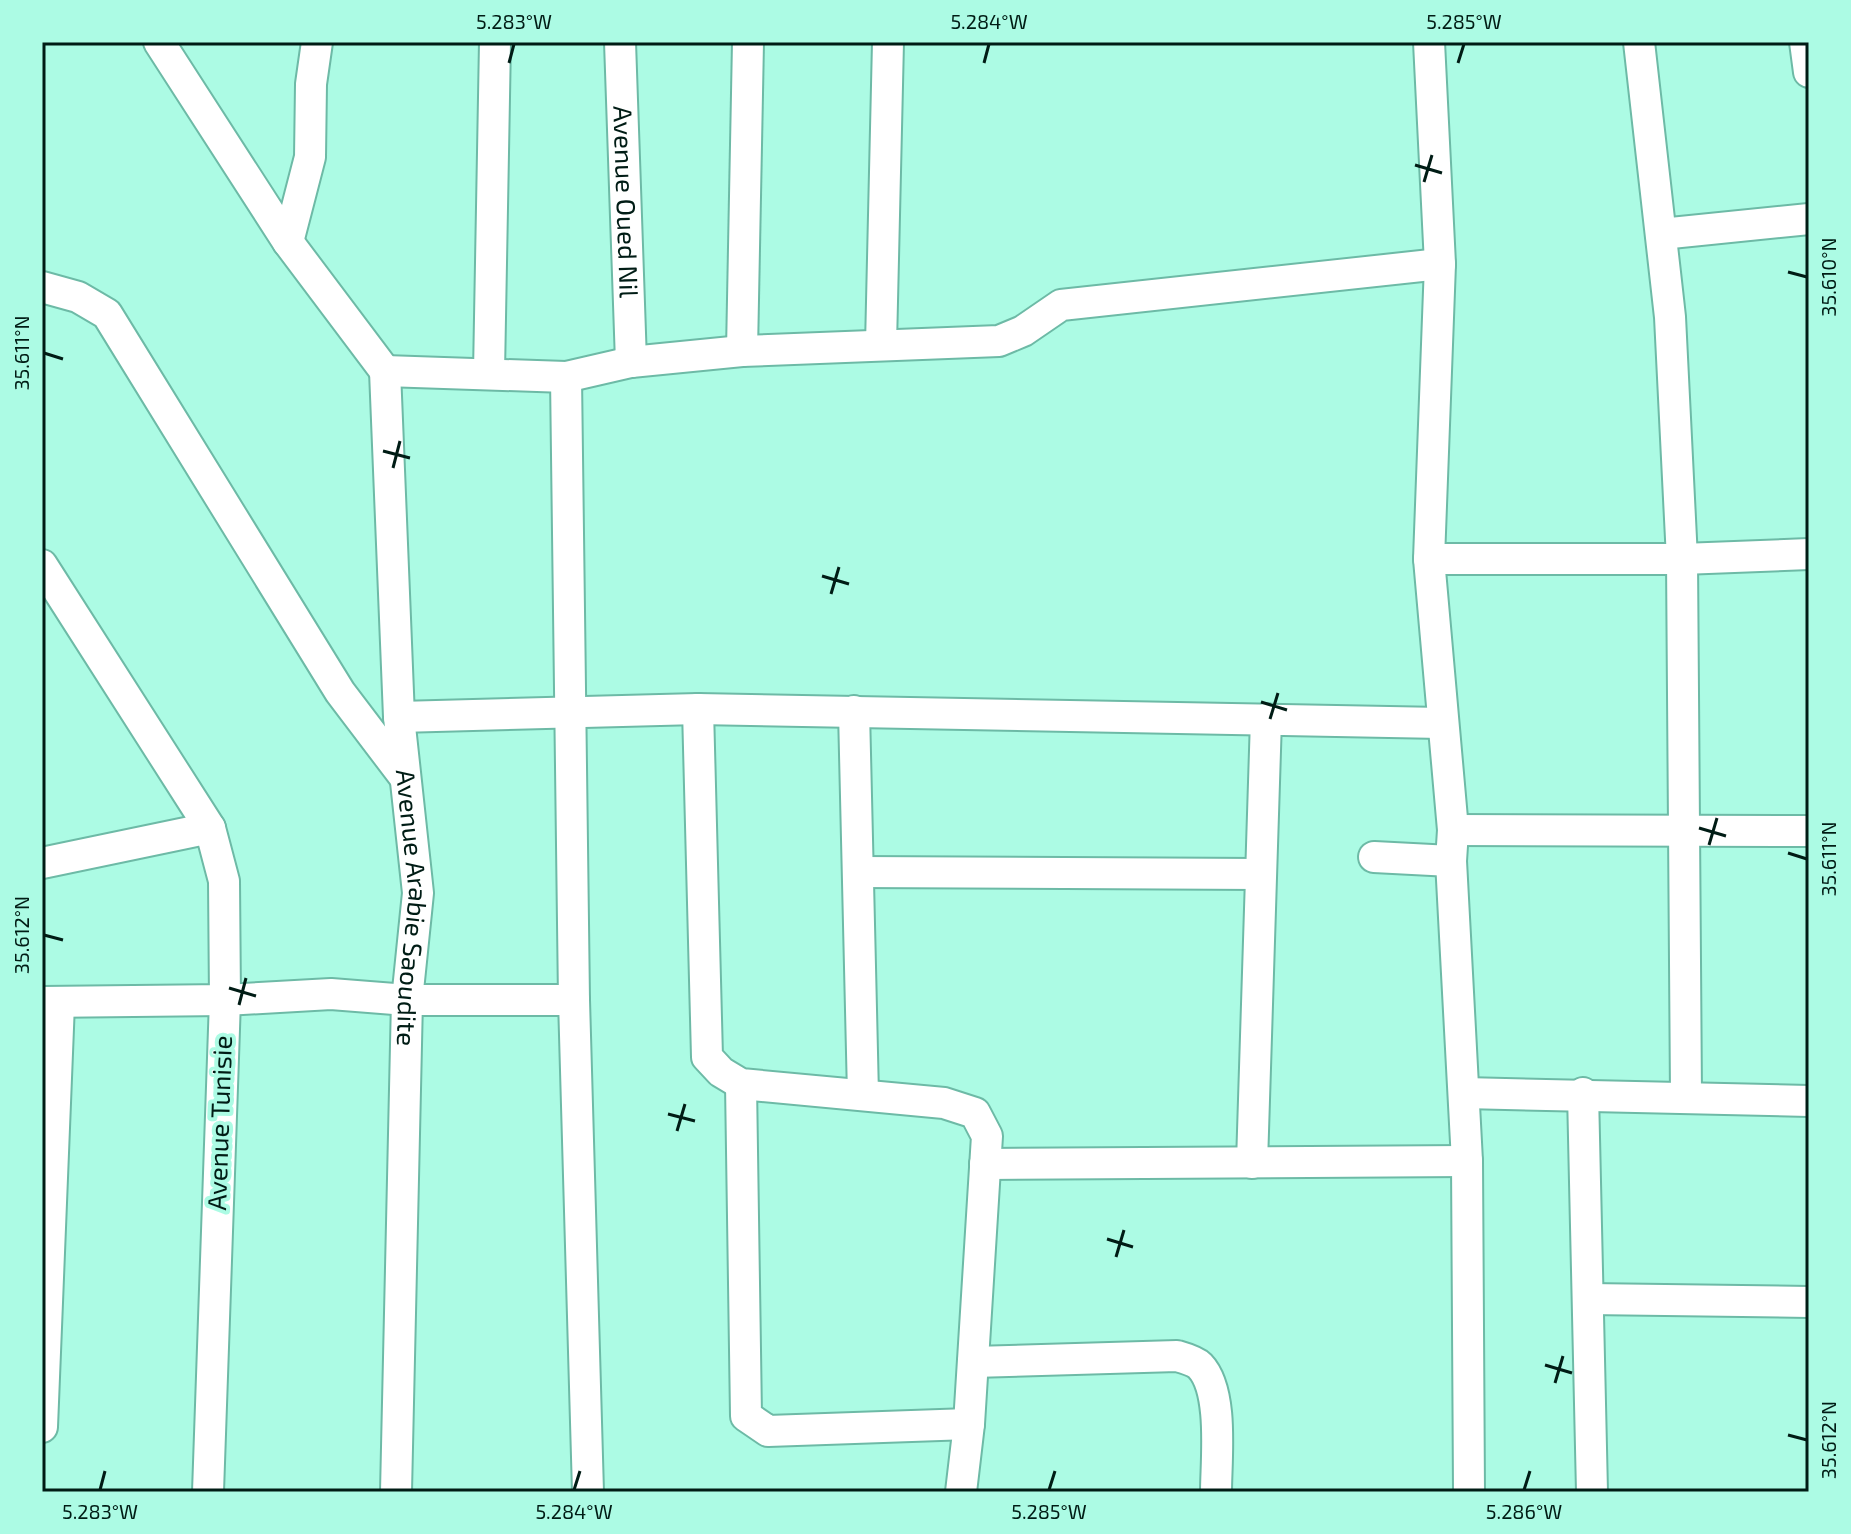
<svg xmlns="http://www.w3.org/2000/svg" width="1851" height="1534" viewBox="0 0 1851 1534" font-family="'Exo 2',sans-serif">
  <rect width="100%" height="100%" fill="#acfbe4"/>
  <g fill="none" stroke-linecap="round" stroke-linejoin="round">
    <!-- minor casing -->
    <g stroke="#6dbaa6" stroke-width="34">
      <g id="minor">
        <path d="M159 42 288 242 385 371"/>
        <path id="s1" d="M620 42 631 362"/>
        <path d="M1429 42 1440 264 1429 559 1453 830 1451 861 1467 1161 1469 1492"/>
        <path d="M1639 42 1670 317 1682 559 1686 1096"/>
        <path d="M1805 42 1809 72"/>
        <path d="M1661 234 1809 219"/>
        <path d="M288 242 310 157 311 84 317 42"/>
        <path d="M42 287 78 297 107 314 340 692 403 775"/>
        <path d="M881 345 888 42"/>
        <path d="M742 351 748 42"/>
        <path id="s2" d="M385 371 399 717 418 893 407 1000 396 1492"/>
        <path d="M385 371 566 377 631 362 742 351 999 341 1023 331 1061 305 1440 264"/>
        <path d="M489 373 495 42"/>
        <path d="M566 377 574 1000 588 1492"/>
        <path d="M1429 559H1682L1809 554"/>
        <path d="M42 565 210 828 224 881 225 1000 208 1492"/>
        <path d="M698 709 707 1057 721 1072 741 1084 944 1103 975 1113 987 1136 969 1424 961 1492"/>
        <path d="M854 711 863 1095"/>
        <path d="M399 717 698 709 1442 723"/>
        <path d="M1453 830 1809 831"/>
        <path d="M1374 857 1451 861"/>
        <path d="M42 863 210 828"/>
        <path d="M858 872 1260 874"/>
        <path d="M42 1002 225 1000 331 994 407 1000H574"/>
        <path d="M741 1084 746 1416 768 1431 969 1424"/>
        <path d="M1464 1093 1809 1101"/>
        <path d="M1583 1093 1592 1492"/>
        <path d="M1252 1163 1266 719"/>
        <path d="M985 1164 1467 1161"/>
        <path d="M1588 1299 1809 1302"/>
        <path d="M973 1362 1177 1356C1184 1358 1195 1361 1200 1366 1224 1391 1216 1460 1216 1492"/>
        <path d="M42 1427 59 1003"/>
      </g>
    </g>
    <!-- minor -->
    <use href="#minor" stroke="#fff" stroke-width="30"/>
  </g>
  <!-- ticks -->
  <path fill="none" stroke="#001c15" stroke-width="3" d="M509 63 514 44M984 63 989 44M1458 63 1464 44M1415 165 1442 173M1424 182 1432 155M1788 272 1807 277M44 353 63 359M383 451 410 458M393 468 400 441M822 576 849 584M831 594 839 567M1261 702 1287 710M1270 719 1278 693M1699 828 1726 836M1709 845 1717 818M1788 853 1807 859M44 935 63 940M229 988 256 996M239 1005 246 978M668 1114 695 1121M677 1131 685 1104M1107 1239 1133 1247M1116 1257 1124 1230M1545 1365 1572 1373M1555 1383 1563 1356M1788 1435 1807 1440M100 1490 105 1471M574 1490 580 1471M1049 1490 1055 1471M1524 1490 1530 1471"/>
  <g text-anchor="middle" stroke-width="8" stroke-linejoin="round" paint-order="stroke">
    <!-- street labels -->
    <g font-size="26" fill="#001c15" stroke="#acfbe4">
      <text dy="9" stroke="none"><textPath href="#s1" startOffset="160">Avenue Oued Nil</textPath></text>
      <text dy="9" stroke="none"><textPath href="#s2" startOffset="538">Avenue Arabie Saoudite</textPath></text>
      <text transform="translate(220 1123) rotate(-88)" y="9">Avenue Tunisie</text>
    </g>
  </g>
  <!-- border -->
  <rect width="1851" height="1534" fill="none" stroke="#acfbe4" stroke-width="88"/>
  <rect x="44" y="44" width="1763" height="1446" fill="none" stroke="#001c15" stroke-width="3"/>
  <g font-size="20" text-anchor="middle" fill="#001c15">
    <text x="514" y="29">5.283°W</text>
    <text x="989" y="29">5.284°W</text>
    <text x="1464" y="29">5.285°W</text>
    <text transform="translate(1829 277) rotate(-90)" y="7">35.610°N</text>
    <text transform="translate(22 353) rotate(-90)" y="7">35.611°N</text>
    <text transform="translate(1829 859) rotate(-90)" y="7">35.611°N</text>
    <text transform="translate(22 935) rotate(-90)" y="7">35.612°N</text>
    <text transform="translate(1829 1440) rotate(-90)" y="7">35.612°N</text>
    <text x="100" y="1519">5.283°W</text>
    <text x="574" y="1519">5.284°W</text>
    <text x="1049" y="1519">5.285°W</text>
    <text x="1524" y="1519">5.286°W</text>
  </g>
</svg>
